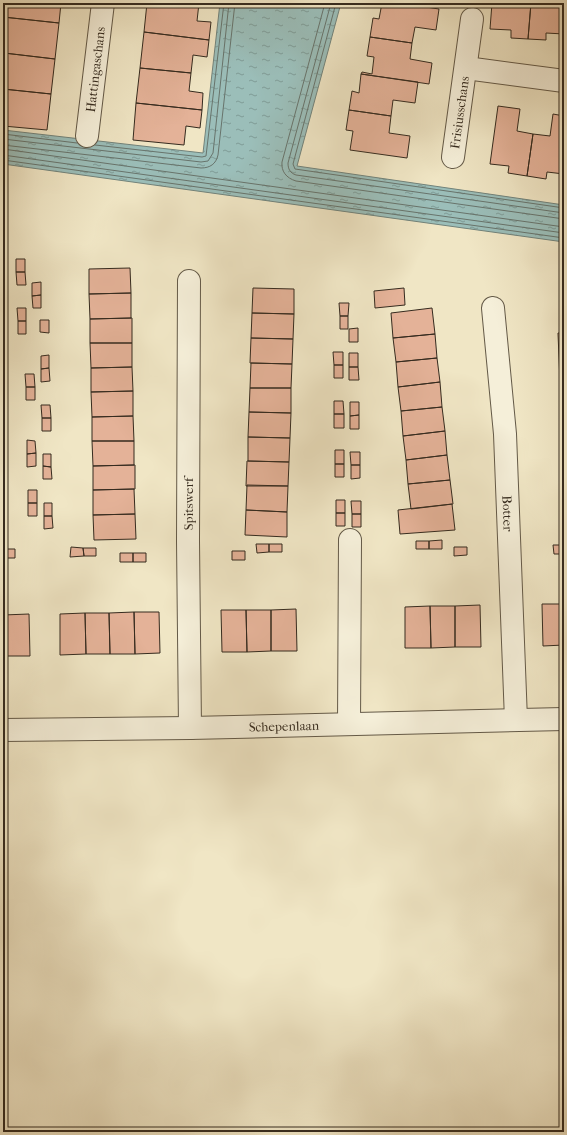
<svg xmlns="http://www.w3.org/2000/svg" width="567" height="1135" viewBox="0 0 567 1135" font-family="'IM FELL French Canon',serif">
  <defs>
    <pattern id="water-ripples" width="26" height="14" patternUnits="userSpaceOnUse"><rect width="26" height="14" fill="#9bbeb9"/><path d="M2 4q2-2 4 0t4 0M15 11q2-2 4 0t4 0" fill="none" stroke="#7f9b96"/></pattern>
  </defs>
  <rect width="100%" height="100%" fill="#f0e6c5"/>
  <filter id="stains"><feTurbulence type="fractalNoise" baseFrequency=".005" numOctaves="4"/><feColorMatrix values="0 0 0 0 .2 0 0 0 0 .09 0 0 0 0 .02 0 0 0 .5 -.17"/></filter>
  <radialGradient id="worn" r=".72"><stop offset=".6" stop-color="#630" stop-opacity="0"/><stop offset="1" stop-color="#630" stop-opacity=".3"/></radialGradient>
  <!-- water -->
  <path fill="url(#water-ripples)" stroke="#72837b" d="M220 3H341L297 166 564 205V242L3 164V130L203 153Z"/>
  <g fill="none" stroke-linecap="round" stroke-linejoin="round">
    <!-- shore -->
    <path stroke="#68746c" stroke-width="1" d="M325 3 282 162C281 171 286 178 296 181L564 219
      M331 3 288 163C288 169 290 173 296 175L564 213
      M336 3 293 164 295 169 564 208
      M3 134 77 143
      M3 139 201 162 208 161 213 153 229 3
      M3 145 201 168C210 168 216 164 218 155L235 3
      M95 145 202 157 206 156 224 3
      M3 149 564 227
      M3 155 564 233
      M3 160 564 238"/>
  </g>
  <!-- building -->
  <path fill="#e4b298" stroke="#352b1f" d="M3 3H61L59 23 3 17Z
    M147 3H199L197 21 211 22 209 40 144 32Z
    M382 3H400L439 9 436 30 415 27 412 43 370 37 373 18 379 19Z
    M400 3H429L428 7Z
    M492 3H531L528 39 511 38V30L490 29Z
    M531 3H564V34L546 33V40L528 39Z
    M3 17 59 23 55 59 4 53 6 35H3Z
    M144 32 209 40 207 57 193 55 191 73 140 68Z
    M370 37 412 43 410 59 432 63 429 84 361 74 362 72 372 74 374 57 367 56Z
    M4 53 55 59 51 94 3 89Z
    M140 68 191 73 189 91 203 93 202 110 136 103Z
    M361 74 418 82 415 103 393 100 391 116 349 110 352 91 359 93Z
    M3 89 51 94 47 130 3 126Z
    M136 103 202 110 200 128 186 126 184 145 133 140Z
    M498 106 520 109 517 131 533 134 527 176 508 173 509 166 490 164Z
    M349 110 391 116 389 133 410 136 407 158 350 150 353 131 346 130Z
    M553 114 564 116V174L547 172 546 179 527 176 533 134 550 136Z
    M16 259H25V272H16Z
    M130 268 131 293 89 294V269Z
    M16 272H25L26 285H17Z
    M41 282V295L32 296V283Z
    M253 288 294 289V314L252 313Z
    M404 288 405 305 375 308 374 291Z
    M131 293V318L90 319 89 294Z
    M41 295V308H33L32 296Z
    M339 303H349L348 316H340Z
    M17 308H26V321H18Z
    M432 308 435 334 393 338 391 313Z
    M252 313 294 314 293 339 251 338Z
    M340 316H348V329H340Z
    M132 318V343H90V319Z
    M40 320H49V333L40 332Z
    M18 321H26V334H18Z
    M358 328V342H349V329Z
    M558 333H564V358H559Z
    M435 334 437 358 396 362 393 338Z
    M251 338 293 339 292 364 250 363Z
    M90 343H132V367L91 368Z
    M333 352H343V365H334Z
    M349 353H358V367H349Z
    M49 355V368L41 369V356Z
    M437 358 440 382 398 387 396 362Z
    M559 358H564V383H560Z
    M251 363 292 364 291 388H250Z
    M334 365H343V378H334Z
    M132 367 133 391 91 392V368Z
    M349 367H358L359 380H349Z
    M49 368 50 381 41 382V369Z
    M25 374H34L35 387H26Z
    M440 382 442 407 401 411 398 387Z
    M560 383H564V408H560Z
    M26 387H35V400H26Z
    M250 388H291V413L249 412Z
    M133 391V416L92 417 91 392Z
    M334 401H343L344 414H334Z
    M350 402H359V415L350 416Z
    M41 405H50L51 418H42Z
    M442 407 445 431 403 436 401 411Z
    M560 408H564V432H560Z
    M249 412 291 413 290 438 248 437Z
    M334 414H344V428H334Z
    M359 415V429H350V416Z
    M133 416 134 441H92V417Z
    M42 418H51V431H42Z
    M445 431 447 455 406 460 403 436Z
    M560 432H564V456L561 457Z
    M248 437 290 438 289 462 248 461Z
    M27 440 35 441 36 453 27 454Z
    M92 441H134V465L93 466Z
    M335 450H344V464H335Z
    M350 452H360V465H351Z
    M36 453V466L27 467V454Z
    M43 454H51V467L43 466Z
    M447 455 450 480 408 484 406 460Z
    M564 456V481H561V457Z
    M247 461 289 462 288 486H246Z
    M335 464H344V477H335Z
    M135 465V489L93 490V466Z
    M351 465H360V478L351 479Z
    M43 466 51 467 52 479H43Z
    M450 480 453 504 411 509 408 484Z
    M561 481H564V505H562Z
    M247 485 288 486 287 512 246 510Z
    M134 489 135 514 93 515V490Z
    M28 490H37V503H28Z
    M336 500H345V513H336Z
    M351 501H361V514H352Z
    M28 503H37V516H28Z
    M44 503H52V516H44Z
    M452 504 455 530 400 534 398 510Z
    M562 505H564V531H563Z
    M246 510 287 512V537L245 535Z
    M336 513H345V526H336Z
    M135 514 136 539 94 540 93 515Z
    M352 514H361V527H352Z
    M44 516H52L53 528 44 529Z
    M442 540V549H429V541Z
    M416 541H429V549H416Z
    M256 544H269V552L257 553Z
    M269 544H282V552H269Z
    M553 545H564V554H554Z
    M71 547 83 548 84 556 70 557Z
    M454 547H467V555L454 556Z
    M83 548H96V556H84Z
    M3 549H15V558H3Z
    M232 551H245V560H232Z
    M120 553H133V562H120Z
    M133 553H146V562H133Z
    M542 604H564V645L543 646Z
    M480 605 481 647H455V606Z
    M430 606H455V647L431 648Z
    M430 606 431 648H405V607Z
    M296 609 297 651H271V610Z
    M221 610H246L247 652H222Z
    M246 610H271V651L247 652Z
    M134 612H159L160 653 135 654Z
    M134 612 135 654H110L109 613Z
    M85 613H109L110 654H86Z
    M85 613 86 654 60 655V614Z
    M29 614 30 656H4L3 615Z"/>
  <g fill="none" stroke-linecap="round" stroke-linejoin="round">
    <!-- minor casing -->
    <g stroke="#645a48" stroke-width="24">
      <g id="minor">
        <path d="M466 68 564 81"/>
        <path id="s1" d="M87 136 103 3"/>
        <path id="s2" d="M453 157 472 19"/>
        <path d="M189 281 188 541 190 728"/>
        <path id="s3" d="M493 308 505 434 516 720"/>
        <path d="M349 724 350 540"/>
        <path id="s4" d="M3 730 190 728 564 719"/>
      </g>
    </g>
    <!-- minor -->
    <use href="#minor" stroke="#f5efd9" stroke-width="22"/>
  </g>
  <g text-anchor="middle" stroke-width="3" stroke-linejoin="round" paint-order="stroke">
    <!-- street labels -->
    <g font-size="13" fill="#352b1f" stroke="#f5efd9">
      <text dy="5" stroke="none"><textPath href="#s1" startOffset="67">Hattingaschans</textPath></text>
      <text dy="5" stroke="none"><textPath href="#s2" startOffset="45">Frisiusschans</textPath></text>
      <text transform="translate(188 504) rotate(-90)" y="5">Spitswerf</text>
      <text dy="5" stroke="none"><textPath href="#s3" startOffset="206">Botter</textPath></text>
      <text dy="5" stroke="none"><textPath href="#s4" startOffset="281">Schepenlaan</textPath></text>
    </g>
  </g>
  <!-- margin -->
  <rect width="567" height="1135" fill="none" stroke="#f0e6c5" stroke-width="16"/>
  <rect x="4" y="4" width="559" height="1127" fill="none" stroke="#352b1f" stroke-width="2"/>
  <rect x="8" y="8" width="551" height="1119" fill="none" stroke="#352b1f"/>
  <rect width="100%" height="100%" filter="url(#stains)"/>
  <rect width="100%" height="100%" fill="url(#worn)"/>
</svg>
